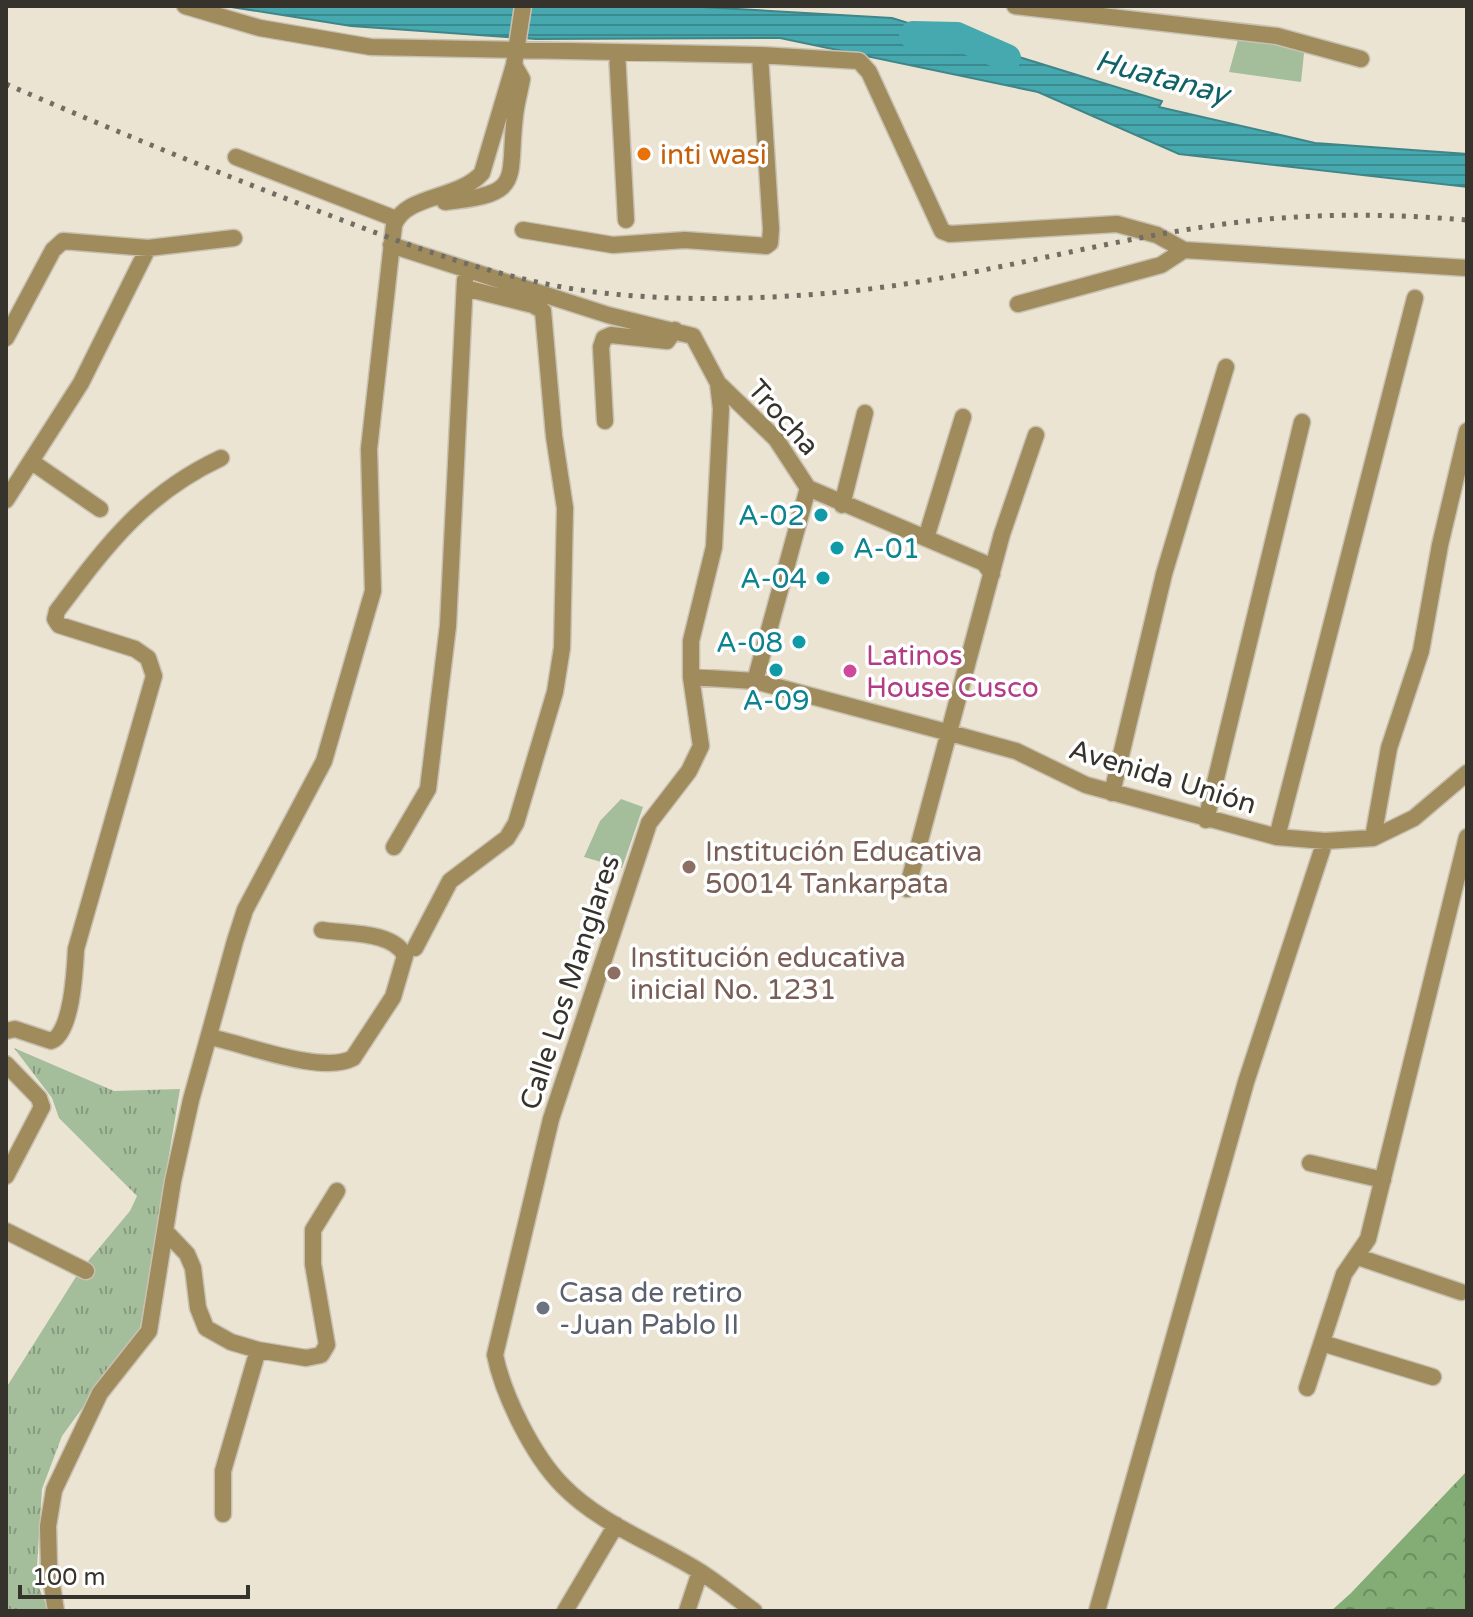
<svg xmlns="http://www.w3.org/2000/svg" width="1473" height="1617" viewBox="0 0 1473 1617" font-family="'Varela Round',sans-serif">
  <defs>
    <pattern id="grass-tufts" width="24" height="20" patternUnits="userSpaceOnUse" patternTransform="scale(2)"><rect width="24" height="20" fill="#a4bd9b"/><path d="M3 7l-1-3M5 7V3M7 7l1-3M15 17l-1-3M17 17v-4M19 17l1-3" fill="none" stroke="#869a7f"/></pattern>
    <pattern id="forest-crowns" width="20" height="18" patternUnits="userSpaceOnUse" patternTransform="scale(2)"><rect width="20" height="18" fill="#83ad74"/><path d="M2 6a3 3 0 1 1 6 0M12 15a3 3 0 1 1 6 0" fill="none" stroke="#6c8d5f"/></pattern>
    <pattern id="water-rules" width="6" height="5" patternUnits="userSpaceOnUse" patternTransform="scale(2)"><rect width="6" height="5" fill="#45a9af"/><path d="M0 2.5h6" fill="none" stroke="#3a8a8f"/></pattern>
  </defs>
  <rect width="100%" height="100%" fill="#ece4d3"/>
  <!-- grass -->
  <path fill="url(#grass-tufts)" d="M14 1048 114 1091 180 1089 140 1329 62 1436 42 1489 36 1581 49 1611H6V1388L79 1272 130 1211 137 1196 59 1118 52 1098Z"/>
  <!-- forest -->
  <path fill="url(#forest-crowns)" d="M1467 1471V1611H1331L1351 1593Z"/>
  <!-- green -->
  <path fill="#a4bd9b" d="M1239 36 1305 44 1301 82 1229 72Z
    M621 799 643 807 622 868 584 857 600 821Z"/>
  <!-- water -->
  <path fill="url(#water-rules)" stroke="#408688" stroke-width="2" d="M225 6H685L892 18 1162 101 1159 107 1315 143 1467 154V187L1179 154 1038 92 780 38 536 39 351 26Z"/>
  <g fill="none" stroke-linecap="round" stroke-linejoin="round">
    <!-- river -->
    <path stroke="#45a9af" stroke-width="28" d="M913 35 957 36 1007 58"/>
    <!-- minor casing -->
    <g stroke="#c8c1b2" stroke-width="19">
      <path id="minor" d="M185 6 260 28 371 47 760 55 859 61 869 72 942 231 950 234 1117 224 1157 235 1184 250 1467 268
        M1015 6 1277 36 1361 59
        M617 52 626 220
        M236 157 396 219
        M445 202C526 194 507 180 515 116 516 104 520 91 522 79L514 65
        M523 230 613 245 685 240 766 246 770 243 771 229 760 55
        M391 245 608 315 693 336 718 383 721 409 714 547 691 641V677L701 746 689 771 649 823 551 1119 495 1355C503 1395 533 1456 563 1486 600 1524 654 1543 699 1571 718 1583 736 1598 754 1611
        M1018 304 1161 265 1184 250
        M6 338 53 250 63 241 148 248 234 238
        M718 383 776 439 808 488
        M605 421 601 347 604 338 611 335 667 341 675 330
        M32 462 100 509
        M808 488 984 563 992 574
        M6 500 81 383 148 248
        M842 505 865 413
        M926 538 963 417
        M691 677 755 681 950 733 1016 751 1086 785 1277 837 1325 841 1373 838 1414 818 1467 773
        M755 681 808 488
        M1112 793 1164 574 1226 367
        M1206 820 1302 422
        M1277 837 1415 298
        M1373 838 1389 748 1421 651 1440 545 1467 431
        M394 847 428 789 448 626 465 280
        M907 889 1002 534 1036 435
        M415 948 450 881 507 838 516 823 555 692 562 648 565 508 554 436 543 311 533 305 465 288
        M6 1031 15 1029 51 1041C72 1034 75 969 76 949L154 676 148 658 135 649 59 625 55 619 57 611C106 546 144 494 221 458
        M210 1037C245 1044 322 1075 353 1058L393 997 405 956C394 931 346 934 322 930
        M1310 1163 1383 1180
        M6 1176 42 1107
        M6 1231 86 1271
        M167 1233 187 1254 193 1268 198 1308 206 1328 231 1342 258 1350 306 1358 321 1355 327 1345 313 1264V1230L337 1191
        M1358 1257 1461 1292
        M1322 1343 1433 1377
        M1307 1388 1344 1274 1368 1239 1467 837
        M223 1514V1471L258 1350
        M56 1611 49 1566 48 1526 54 1490 100 1393 149 1331 173 1181 191 1100 235 941 245 910 324 761 373 591 369 449 394 225C406 194 458 200 482 173L514 65 523 6
        M565 1611 616 1525
        M687 1611 700 1572
        M1097 1611 1246 1082 1325 841"/>
    </g>
    <!-- tertiary casing -->
    <g stroke="#c8c1b2" stroke-width="19">
      <path id="tertiary" d="M6 1064 39 1098 42 1107"/>
    </g>
    <!-- minor -->
    <use href="#minor" stroke="#9f8b5c" stroke-width="16"/>
    <!-- tertiary -->
    <use href="#tertiary" stroke="#9f8b5c" stroke-width="16"/>
    <!-- rail -->
    <path stroke="#726d63" stroke-width="5" stroke-dasharray="4 8" stroke-linecap="butt" d="M6 84C103 126 201 166 300 204 389 238 480 274 574 289 656 302 748 300 831 293 972 281 1107 237 1248 221 1321 213 1394 214 1467 220"/>
  </g>
  <!-- markers -->
  <circle fill="#e8710a" stroke="#fff" stroke-width="3" cx="644" cy="154" r="8"/>
  <g fill="#0f9aa8" stroke="#fff" stroke-width="3">
    <circle cx="821" cy="515" r="8"/>
    <circle cx="837" cy="548" r="8"/>
    <circle cx="823" cy="578" r="8"/>
    <circle cx="799" cy="642" r="8"/>
    <circle cx="776" cy="670" r="8"/>
  </g>
  <circle fill="#d1479c" stroke="#fff" stroke-width="3" cx="850" cy="671" r="8"/>
  <g fill="#8d6e63" stroke="#fff" stroke-width="3">
    <circle cx="689" cy="867" r="8"/>
    <circle cx="614" cy="973" r="8"/>
  </g>
  <circle fill="#6b7280" stroke="#fff" stroke-width="3" cx="543" cy="1308" r="8"/>
  <g text-anchor="middle" stroke-width="7" stroke-linejoin="round" paint-order="stroke">
    <!-- food labels -->
    <g font-size="28" fill="#c56008" stroke="#fff" text-anchor="start">
      <text x="660" y="164">inti wasi</text>
    </g>
    <!-- street labels -->
    <g font-size="28" fill="#36332c" stroke="#fff">
      <text transform="translate(784 417) rotate(48)" y="10">Trocha</text>
      <text transform="translate(1163 776) rotate(17)" y="10">Avenida Unión</text>
      <text transform="translate(569 982) rotate(-72)" y="10">Calle Los Manglares</text>
    </g>
    <!-- culture labels -->
    <g font-size="28" fill="#0d838f" stroke="#fff" text-anchor="end">
      <text x="805" y="525">A-02</text>
      <text x="853" y="558" text-anchor="start">A-01</text>
      <text x="807" y="588">A-04</text>
      <text x="783" y="652">A-08</text>
      <text x="776" y="710" text-anchor="middle">A-09</text>
    </g>
    <!-- hotel labels -->
    <g font-size="28" fill="#b23c85" stroke="#fff" text-anchor="start">
      <text x="866" y="665">Latinos<tspan x="866" dy="32">House Cusco</tspan></text>
    </g>
    <!-- education labels -->
    <g font-size="28" fill="#785e54" stroke="#fff" text-anchor="start">
      <text x="705" y="861">Institución Educativa<tspan x="705" dy="32">50014 Tankarpata</tspan></text>
      <text x="630" y="967">Institución educativa<tspan x="630" dy="32">inicial No. 1231</tspan></text>
    </g>
    <!-- worship labels -->
    <g font-size="28" fill="#5b616d" stroke="#fff" text-anchor="start">
      <text x="559" y="1302">Casa de retiro<tspan x="559" dy="32">-Juan Pablo II</tspan></text>
    </g>
    <!-- water labels -->
    <g font-size="30" font-style="italic" fill="#0f6367" stroke="#fff">
      <text transform="translate(1162 77) rotate(15)" y="10">Huatanay</text>
    </g>
  </g>
  <!-- border -->
  <rect width="1473" height="1617" fill="none" stroke="#36332c" stroke-width="16"/>
  <!-- scale -->
  <path d="M20 1585v12h228v-12" fill="none" stroke="#36332c" stroke-width="4"/>
  <text x="32" y="1585" font-size="24" fill="#36332c" stroke="#ffffff" stroke-width="6" paint-order="stroke">100 m</text>
</svg>
